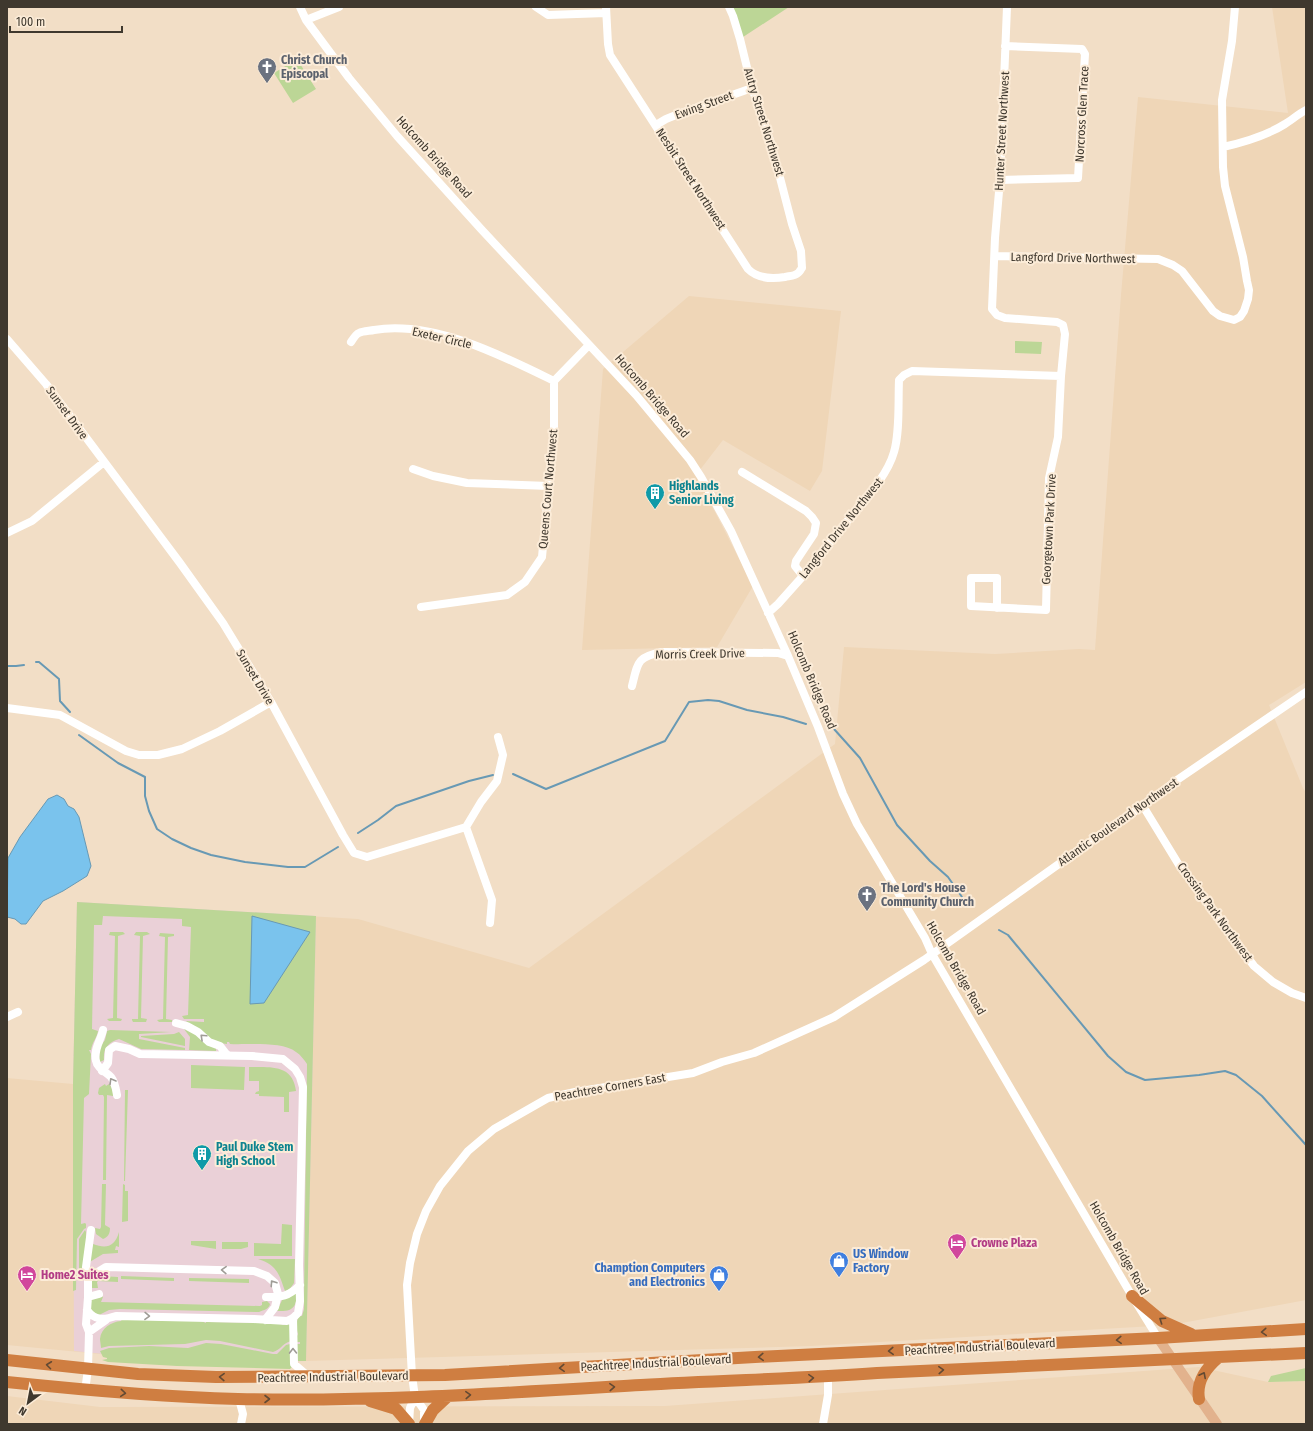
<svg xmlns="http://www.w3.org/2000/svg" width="1313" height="1431" viewBox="0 0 1313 1431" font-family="'Fira Sans Condensed',sans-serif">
  <rect width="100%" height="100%" fill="#f2dec6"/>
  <!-- built -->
  <path fill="#efd6b7" d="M1272 7H1306V682L1269 705 1303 788 1306 793V1300L1171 1325 811 1346 203 1364 7 1345V1078L73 1084 77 902 358 919 529 968 835 744 844 647 995 654 1079 649 1095 650 1121 295 1138 97 1288 113Z
    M689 296 841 311 822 471 810 491 723 440 696 475 753 586 717 647 582 650 603 369Z
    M1199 1367 1268 1382 1306 1381V1424H7V1396L100 1407 665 1406Z"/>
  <!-- education -->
  <path fill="#ead0d7" d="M77 902 316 916 306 1361 203 1364 74 1351 73 1084Z"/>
  <!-- green -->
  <path fill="#bcd696" d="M729 7H789L740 39Z
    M297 59 316 89 293 103 274 73Z
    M1015 341 1042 342 1041 354 1015 353Z
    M77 902 316 916 306 1361H296V1344H300V1342H297V1336L298 1334C296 1329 296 1321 299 1316H302L304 1309V1296L307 1064C304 1060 301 1055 296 1052 282 1041 247 1045 230 1044L229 1042H227V1044C212 1043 197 1031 186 1021L204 1022V1019H184L182 1016 188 1015 191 927 182 926V919L103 916 102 925H94L92 1029 98 1031C97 1038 92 1042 91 1050H89L91 1054 89 1094 84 1098 81 1224 85 1223 86 1224V1228L84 1229 77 1239 76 1290 73 1291V1084Z
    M110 932H123L125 934 118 936 117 1018 122 1019 121 1021H109L107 1019 113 1018 115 936 109 935Z
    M136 932H147L150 934 143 936 141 1018 147 1019 146 1022H133L132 1020V1019H138L140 936 134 935Z
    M160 933 174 934V936L168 937 166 1019 172 1020V1022H159L157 1020 163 1019 165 937 159 936Z
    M184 1029H188L216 1048V1051L189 1050 190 1037Z
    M110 1030 171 1032 139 1034V1039L185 1048V1050L141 1049 119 1039C108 1042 103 1049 104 1060L100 1062 99 1060 100 1047 105 1040 107 1031Z
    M179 1032 185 1039V1046L141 1037V1036L174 1034Z
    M191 1065 245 1067 244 1090 191 1088Z
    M249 1067C270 1067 293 1064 296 1091L289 1092V1112H284V1097L259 1096V1094H255L256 1092 259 1091V1081H249Z
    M105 1084 106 1086 109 1084C113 1088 113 1091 113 1096L107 1095 106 1180H103L104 1097 103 1095H99L98 1093 99 1088Z
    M125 1090H128L125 1181H124Z
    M102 1184H106L105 1225 110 1228C110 1234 108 1237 103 1239L96 1234 95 1228 100 1229 101 1227Z
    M123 1184 125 1185V1191H128V1221L122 1222Z
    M282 1224 292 1225V1256H254V1243L281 1244Z
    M85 1230 86 1232V1244L82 1272H79V1239Z
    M119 1232V1247L116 1246 115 1250H118V1253L103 1254 88 1263 93 1244C106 1249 115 1247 119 1232Z
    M191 1241H216V1249L191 1245Z
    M222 1242H248V1247L241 1249H222Z
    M258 1259H295L294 1283 289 1290 285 1291C279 1274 277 1265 258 1259Z
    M101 1276 118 1277V1282L98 1281 97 1282 98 1288H90C91 1281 93 1277 101 1276Z
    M121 1276 174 1278V1281L121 1279Z
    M189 1278 249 1279V1283L189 1281Z
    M298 1290C296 1306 295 1312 277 1311L283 1298Z
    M102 1296 103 1297 101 1302 260 1306 262 1305V1302L267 1301 270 1304C269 1309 264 1310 259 1312L120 1309 109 1310 99 1315 91 1312V1302L92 1298Z
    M122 1319 201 1321 206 1323V1322L279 1323 283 1325 290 1322 291 1341C281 1344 281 1350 273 1352L220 1341 206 1340 185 1344 109 1346 101 1348C101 1346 100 1341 100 1339 101 1328 111 1322 121 1321Z
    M206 1343 221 1344 273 1354H277L286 1345 290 1344 292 1367 290 1369 177 1366 108 1362 102 1360 107 1359V1358L103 1357 100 1351 109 1348 149 1346 188 1348Z
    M1306 1368V1381L1268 1382 1271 1376Z"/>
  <!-- water -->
  <path fill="#7ac3ed" stroke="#6899b4" d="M57 795 64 799 68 806 74 809 79 817 91 866 87 876 63 891 43 901 26 924H21L15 919 7 917 8 858 20 837 48 799Z
    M252 916 310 932 264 1003 250 1004Z"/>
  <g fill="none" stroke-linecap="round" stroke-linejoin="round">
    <!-- stream -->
    <path stroke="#6899b4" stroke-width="2" d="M36 662H39L59 679 60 701 70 712
      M7 666H16L24 665
      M834 729 860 758 897 825 930 861 948 877 969 907
      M79 735 118 763 145 777V796L149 811 157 829 172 839 191 848 211 855 245 862 288 867H305L338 847
      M513 774 546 789 665 741 689 702 708 700 719 701 747 710 783 717 806 724
      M358 833 378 820 396 806 469 781 493 775
      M999 930 1008 935 1108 1056 1126 1072 1145 1080 1199 1075 1225 1071 1236 1075 1262 1096 1306 1145"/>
    <!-- minor -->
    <path stroke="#fff" stroke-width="8" d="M300 7 306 20 349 78 397 136 481 229 636 395 690 460 701 477 731 531 788 656 818 727 843 794 857 824 925 938 932 954 1132 1296 1158 1338
      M536 7 548 15 606 13
      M606 7 608 44 610 55 748 269C758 279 773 279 785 277 789 276 795 276 798 273 799 273 801 269 802 268L801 251 792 224 771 143 752 88 740 39 733 16 729 7
      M306 20 339 7
      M656 125 666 119 681 113 752 88
      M1223 147C1245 142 1266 136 1285 124 1292 120 1298 114 1306 110
      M1000 180 1078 178 1085 54 1082 49 1005 46
      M995 256 1158 259 1173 265 1182 271 1213 311 1220 316 1234 320 1240 317 1244 311 1248 299 1249 290 1247 281 1243 257 1225 186 1223 167 1222 100 1232 41 1235 7
      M7 339 46 384 180 563 223 623 271 702 343 835 354 853 367 857 466 827 481 802 497 781 503 755 498 737
      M351 342C353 339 356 334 359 333 363 331 370 331 374 330 433 320 503 356 554 381
      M413 469 433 476 467 483 549 486
      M742 472 806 511 812 517 816 523 814 534 796 561 795 566 803 576
      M7 533 32 521 104 462
      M421 607 507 595 525 582 542 557 554 432V381L589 345
      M997 608V578H971V606L1046 610 1049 478 1058 437 1061 376 1065 334 1063 325 1057 322 1005 318 997 315 992 309 995 238 1000 180 1007 7
      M768 613 778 604 803 576 878 483C885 473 891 463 894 452 900 432 898 402 899 380L904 375 912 371 1061 376
      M632 686C638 662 637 657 662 652L778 653 788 656
      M7 708 60 715 126 751 139 755H158L182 749 220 731 271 702
      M1143 806 1179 865 1254 966 1273 982 1292 993 1306 998
      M466 827 492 900 490 923
      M7 1017 18 1012
      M176 1023 187 1026 198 1032 209 1042 220 1046 227 1055
      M103 1030C101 1040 93 1050 96 1061 97 1068 106 1072 111 1077 115 1082 116 1089 117 1095
      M91 1230 86 1267 88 1278V1297L86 1324 89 1332 106 1320
      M88 1278 106 1267 254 1271 267 1276 275 1283 278 1294 275 1307 265 1320
      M88 1297 99 1294
      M266 1297C282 1297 288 1297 300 1285
      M87 1310C95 1321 104 1320 116 1316L254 1319 287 1321 293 1318 298 1313 300 1301 299 1265 303 1087 300 1077 295 1069 283 1059 252 1056 140 1054 129 1049 115 1046 109 1050 108 1063 102 1071
      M293 1318 294 1364 308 1376
      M85 1391 88 1369 89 1332
      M239 1399 243 1414 241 1424
      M409 1424 410 1408 415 1397
      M424 1424V1410L415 1397 412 1376 407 1285 410 1263 417 1234 426 1211 440 1186 468 1151 494 1129 548 1098 575 1092 693 1073 722 1062 754 1053 834 1017 924 960 1115 824 1143 806 1177 780 1306 692
      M823 1424 828 1395V1377"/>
    <!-- major -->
    <path stroke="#e2b28d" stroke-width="10" d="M1158 1338 1217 1424"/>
    <!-- highway -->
    <path stroke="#cf7e41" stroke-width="12" d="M1132 1296 1162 1321 1191 1334
      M7 1360 138 1374 216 1377 445 1375 755 1357 1158 1338 1306 1329
      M7 1382C84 1390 161 1397 238 1399 373 1402 507 1393 641 1385 719 1380 798 1379 877 1373L1306 1353
      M1199 1399C1196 1381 1206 1368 1219 1357
      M370 1401 396 1409 409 1424
      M425 1424 433 1410 448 1396"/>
  </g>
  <!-- one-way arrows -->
  <defs><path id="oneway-chevron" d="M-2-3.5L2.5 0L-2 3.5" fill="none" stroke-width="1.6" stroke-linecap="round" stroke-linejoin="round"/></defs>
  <g stroke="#9f9c96">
    <use href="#oneway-chevron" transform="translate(203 1037) rotate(-137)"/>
    <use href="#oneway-chevron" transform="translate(112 1081) rotate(-121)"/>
    <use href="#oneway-chevron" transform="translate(224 1270) rotate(-178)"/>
    <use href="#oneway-chevron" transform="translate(273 1283) rotate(-124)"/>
    <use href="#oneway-chevron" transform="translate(147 1316) rotate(1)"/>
    <use href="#oneway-chevron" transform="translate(293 1351) rotate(-91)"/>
  </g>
  <g stroke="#634a33">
    <use href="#oneway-chevron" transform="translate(1162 1320) rotate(-146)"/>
    <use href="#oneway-chevron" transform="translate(1264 1332) rotate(176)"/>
    <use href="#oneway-chevron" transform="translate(1119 1340) rotate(177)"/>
    <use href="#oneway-chevron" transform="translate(891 1351) rotate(177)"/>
    <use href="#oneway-chevron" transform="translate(761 1357) rotate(177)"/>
    <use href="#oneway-chevron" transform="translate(49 1365) rotate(-173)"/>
    <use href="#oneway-chevron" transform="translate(562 1368) rotate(177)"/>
    <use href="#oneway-chevron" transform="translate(941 1370) rotate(-3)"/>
    <use href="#oneway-chevron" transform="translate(1203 1375) rotate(-63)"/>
    <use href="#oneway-chevron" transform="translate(222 1377) rotate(-178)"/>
    <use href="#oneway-chevron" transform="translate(811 1378) rotate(-3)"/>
    <use href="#oneway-chevron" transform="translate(612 1387) rotate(-3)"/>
    <use href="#oneway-chevron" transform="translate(123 1393) rotate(5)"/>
    <use href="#oneway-chevron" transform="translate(468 1395) rotate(-3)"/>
    <use href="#oneway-chevron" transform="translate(267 1399)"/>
  </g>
  <!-- icons -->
  <defs>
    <g id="church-pin" transform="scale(1)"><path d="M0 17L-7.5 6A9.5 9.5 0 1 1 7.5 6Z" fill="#6b7280" stroke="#fcecd8"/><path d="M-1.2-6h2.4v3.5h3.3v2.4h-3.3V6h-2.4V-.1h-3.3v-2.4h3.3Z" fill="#fff"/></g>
    <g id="building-pin" transform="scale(1)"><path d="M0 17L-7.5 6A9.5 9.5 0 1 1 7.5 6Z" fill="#0f9aa8" stroke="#fcecd8"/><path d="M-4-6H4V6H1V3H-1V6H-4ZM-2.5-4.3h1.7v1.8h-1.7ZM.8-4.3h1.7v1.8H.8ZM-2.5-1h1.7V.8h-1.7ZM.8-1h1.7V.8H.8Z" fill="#fff"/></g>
    <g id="hotel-pin" transform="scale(1)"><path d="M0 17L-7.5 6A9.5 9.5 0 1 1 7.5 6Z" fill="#d1479c" stroke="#fcecd8"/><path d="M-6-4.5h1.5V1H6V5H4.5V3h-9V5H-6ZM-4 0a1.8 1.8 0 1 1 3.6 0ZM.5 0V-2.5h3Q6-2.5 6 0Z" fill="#fff"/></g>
    <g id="shop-pin" transform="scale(1)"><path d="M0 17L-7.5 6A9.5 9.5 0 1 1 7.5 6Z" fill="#3f7fe0" stroke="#fcecd8"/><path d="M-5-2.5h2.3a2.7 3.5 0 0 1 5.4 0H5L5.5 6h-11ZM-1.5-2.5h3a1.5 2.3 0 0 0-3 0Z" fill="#fff"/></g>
  </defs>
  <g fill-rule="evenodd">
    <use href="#church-pin" x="267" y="67"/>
    <use href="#building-pin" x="655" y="493"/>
    <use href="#church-pin" x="867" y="895"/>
    <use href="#building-pin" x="202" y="1154"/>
    <use href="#hotel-pin" x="957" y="1243"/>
    <use href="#shop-pin" x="839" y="1261"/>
    <use href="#hotel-pin" x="27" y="1275"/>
    <use href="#shop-pin" x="719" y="1275"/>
  </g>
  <g text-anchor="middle" stroke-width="4" stroke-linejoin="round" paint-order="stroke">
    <!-- worship labels -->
    <g font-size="12" font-weight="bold" fill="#5b616d" stroke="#fcecd8" text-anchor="start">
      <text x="281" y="64">Christ Church<tspan x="281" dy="14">Episcopal</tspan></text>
      <text x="881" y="892">The Lord's House<tspan x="881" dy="14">Community Church</tspan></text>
    </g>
    <!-- street labels -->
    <g font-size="12" fill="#3f382e" stroke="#fcecd8">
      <text transform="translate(704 105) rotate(-20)" y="4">Ewing Street</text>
      <text transform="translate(1082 114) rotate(-87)" y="4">Norcross Glen Trace</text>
      <text transform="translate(764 122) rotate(73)" y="4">Autry Street Northwest</text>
      <text transform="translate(1002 131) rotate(-87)" y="4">Hunter Street Northwest</text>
      <text transform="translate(434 157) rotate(48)" y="4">Holcomb Bridge Road</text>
      <text transform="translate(691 179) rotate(57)" y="4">Nesbit Street Northwest</text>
      <text transform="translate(1073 258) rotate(1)" y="4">Langford Drive Northwest</text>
      <text transform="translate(442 338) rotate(13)" y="4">Exeter Circle</text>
      <text transform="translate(652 396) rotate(49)" y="4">Holcomb Bridge Road</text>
      <text transform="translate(67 413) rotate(54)" y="4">Sunset Drive</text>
      <text transform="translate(548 489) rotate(-85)" y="4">Queens Court Northwest</text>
      <text transform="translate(841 528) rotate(-51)" y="4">Langford Drive Northwest</text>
      <text transform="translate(1049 529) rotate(-87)" y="4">Georgetown Park Drive</text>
      <text transform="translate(700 654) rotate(-1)" y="4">Morris Creek Drive</text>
      <text transform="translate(255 677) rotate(59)" y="4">Sunset Drive</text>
      <text transform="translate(812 680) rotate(67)" y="4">Holcomb Bridge Road</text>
      <text transform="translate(1118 822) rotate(-35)" y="4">Atlantic Boulevard Northwest</text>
      <text transform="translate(1215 912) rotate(54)" y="4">Crossing Park Northwest</text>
      <text transform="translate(956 968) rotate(60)" y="4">Holcomb Bridge Road</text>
      <text transform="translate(610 1087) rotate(-10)" y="4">Peachtree Corners East</text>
      <text transform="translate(1119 1248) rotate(60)" y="4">Holcomb Bridge Road</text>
      <text transform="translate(980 1347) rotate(-3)" y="4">Peachtree Industrial Boulevard</text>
      <text transform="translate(656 1363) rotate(-3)" y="4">Peachtree Industrial Boulevard</text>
      <text transform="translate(333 1377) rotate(-1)" y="4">Peachtree Industrial Boulevard</text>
    </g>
    <!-- culture labels -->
    <g font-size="12" font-weight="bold" fill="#0d838f" stroke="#fcecd8" text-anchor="start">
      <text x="669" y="490">Highlands<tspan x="669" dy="14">Senior Living</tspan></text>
      <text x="216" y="1151">Paul Duke Stem<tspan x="216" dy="14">High School</tspan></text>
    </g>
    <!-- hotel labels -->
    <g font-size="12" font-weight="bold" fill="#b23c85" stroke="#fcecd8" text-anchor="start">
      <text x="971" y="1247">Crowne Plaza</text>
      <text x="41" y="1279">Home2 Suites</text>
    </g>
    <!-- shop labels -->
    <g font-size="12" font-weight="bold" fill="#366cbe" stroke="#fcecd8" text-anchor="start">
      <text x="853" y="1258">US Window<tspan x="853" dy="14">Factory</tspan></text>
      <text x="705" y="1272" text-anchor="end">Chamption Computers<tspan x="705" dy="14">and Electronics</tspan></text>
    </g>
  </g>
  <!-- border -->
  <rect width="1313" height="1431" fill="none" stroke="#3f382e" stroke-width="16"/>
  <!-- north arrow -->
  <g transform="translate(28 1403) rotate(212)" stroke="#fcecd8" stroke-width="3" paint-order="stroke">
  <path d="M0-3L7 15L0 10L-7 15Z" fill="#3f382e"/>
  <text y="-6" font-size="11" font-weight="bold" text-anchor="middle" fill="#3f382e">N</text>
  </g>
  <!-- scale -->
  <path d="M10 26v6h112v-6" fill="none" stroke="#3f382e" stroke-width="2"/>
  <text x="16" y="26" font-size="12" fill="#3f382e" stroke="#fcecd8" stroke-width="3" paint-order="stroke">100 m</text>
</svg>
